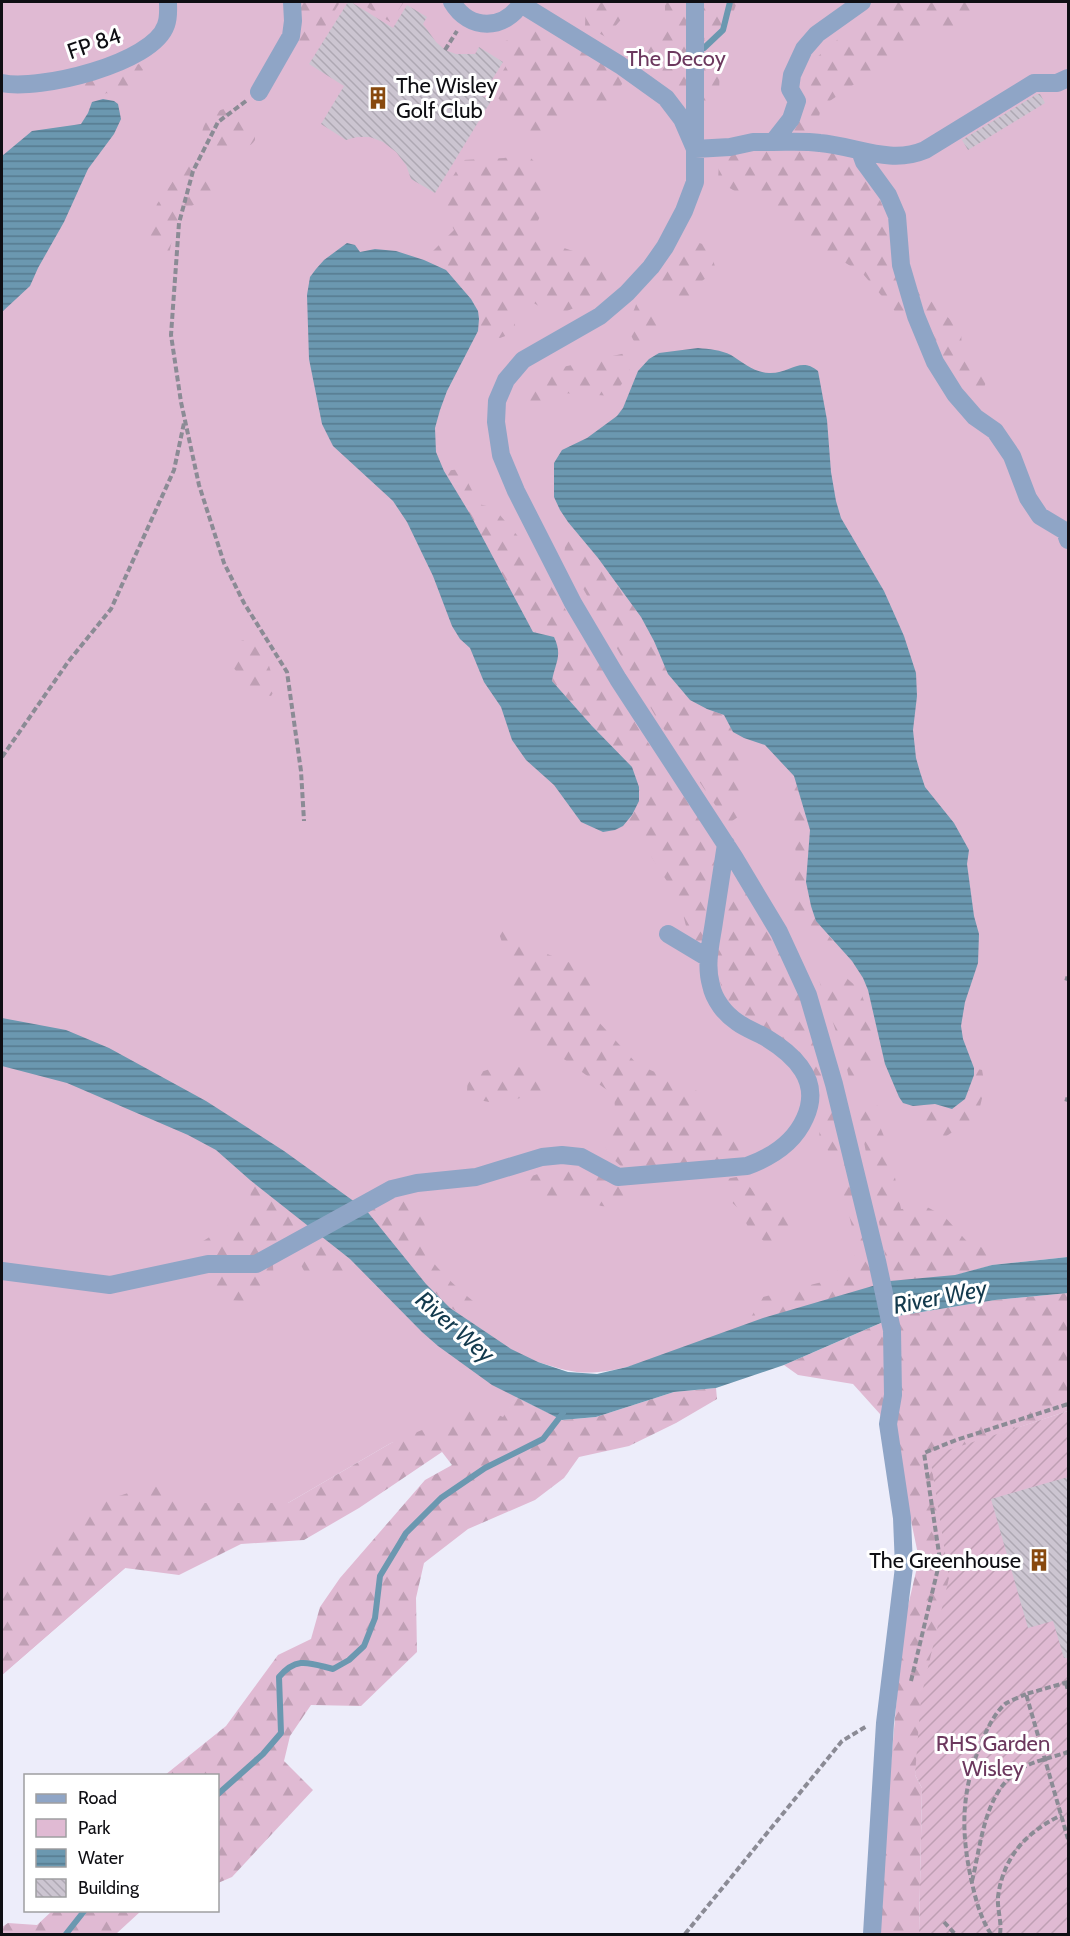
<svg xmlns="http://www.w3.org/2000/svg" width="1070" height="1936" viewBox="0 0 1070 1936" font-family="Cabin,sans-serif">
  <defs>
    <pattern id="forest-firs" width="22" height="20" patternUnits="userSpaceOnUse" patternTransform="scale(1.5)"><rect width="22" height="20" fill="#e0bad3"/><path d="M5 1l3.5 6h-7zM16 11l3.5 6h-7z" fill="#bf9fb4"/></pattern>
    <pattern id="garden-furrows" width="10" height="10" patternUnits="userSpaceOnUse" patternTransform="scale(1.5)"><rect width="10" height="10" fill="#e0bad3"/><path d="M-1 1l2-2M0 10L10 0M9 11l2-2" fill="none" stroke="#bf9fb4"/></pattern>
    <pattern id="water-rules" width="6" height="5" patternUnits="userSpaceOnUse" patternTransform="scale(1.5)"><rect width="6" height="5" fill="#6b98b0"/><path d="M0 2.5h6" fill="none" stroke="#567a8e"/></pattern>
    <pattern id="building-back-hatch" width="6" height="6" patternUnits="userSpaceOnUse" patternTransform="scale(1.5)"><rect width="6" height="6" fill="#ccc5d1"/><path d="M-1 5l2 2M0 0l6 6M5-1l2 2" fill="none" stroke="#aea8b3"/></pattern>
  </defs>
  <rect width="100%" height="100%" fill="#ededfa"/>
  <!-- green -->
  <path fill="#e0bad3" d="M2 2H1068V1257L992 1265 627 1367C588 1376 575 1374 538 1362L504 1417 391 1443 288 1503H200L2 1675Z"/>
  <!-- forest -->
  <path fill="url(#forest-firs)" d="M300 2H340L311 50 297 43Z
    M359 2H404L390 22Z
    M586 2H623L625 15 606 37 585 26Z
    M665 2H737L730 22 704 39 720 59 719 96 698 111 631 69 640 46 665 19Z
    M888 2H981L950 32 926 29 891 59 821 107 815 137 796 136 793 131 802 113 806 81 816 58 850 29Z
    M535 22 626 78 616 93 604 105 571 104 544 140 494 113 500 100 491 91 510 59 498 51 500 43 519 36Z
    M139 64 143 70 125 102 107 93 83 101 71 86Z
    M224 109C239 109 256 124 255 140 244 157 216 148 203 139 199 126 212 112 224 109Z
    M800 149 841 153 864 175 880 200 892 228 891 262 961 330 962 353 989 371 983 392 968 396 947 372 926 320 898 315 863 274 792 229 759 197 738 193 718 181 719 162 728 153Z
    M527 154 546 174 544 207 531 237 606 262 613 278 605 294 556 316 525 298 512 304 516 332 500 338 478 331 479 319 478 311 471 299 446 270 424 260 454 230 439 199 463 160 504 158Z
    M189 158 215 168 218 191 190 207 175 226 168 259 156 254 148 233 157 204Z
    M680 237 709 246 716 270 697 285 690 297 671 298 654 281Z
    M653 300 669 321 652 345H636L627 328 637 302Z
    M626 353 632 362 628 374 614 396 561 393 543 409 528 408 524 388 549 370Z
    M461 469 479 504 494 508 527 547 642 734 720 845 701 946 690 942 680 902 651 856 623 826 632 815 639 787 632 767 592 726 552 681 560 656 542 633 533 632 470 514 444 471Z
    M568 522 598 558 641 617 654 641 707 709 724 715 733 732 740 756 742 814 728 824 657 719 564 555Z
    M246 639 265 653 276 688 271 696 251 691 233 667V644Z
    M794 776 810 830 806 882 811 906 816 921 841 950 811 945 791 911 797 863 790 805Z
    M739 880 772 930 803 997 827 1078 819 1081 795 1046 739 1014 724 997 716 965 728 885Z
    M511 922 526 946 584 968 595 989 596 1019 637 1064 697 1091 741 1146 738 1162 627 1172 610 1156 601 1138 616 1122 614 1095 554 1052 506 1024 511 968 496 925Z
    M816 971 841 973 860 990 875 1031 873 1058 868 1078H849L844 1056Z
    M509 1063 544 1077 542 1091C517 1099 488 1112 467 1091L468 1076Z
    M974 1068 982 1070 985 1086 978 1115 945 1137 924 1122 920 1106 935 1104 952 1109C966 1098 973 1087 974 1068Z
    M870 1097 881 1110V1129L890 1151 901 1209 927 1207 944 1216 972 1247 979 1246 991 1252 992 1265 955 1275 890 1281 856 1099Z
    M836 1108 876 1285 747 1324 763 1297 822 1282 854 1259 855 1239 835 1159 819 1140 821 1112Z
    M567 1164 598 1172 631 1189 624 1208 601 1206 572 1193 561 1197 555 1208 525 1196 523 1179Z
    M742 1176 758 1198 781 1210 791 1227 785 1239 766 1243 748 1227 740 1210 723 1194 720 1180Z
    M250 1180 350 1259 342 1273 307 1276 298 1260 293 1235 272 1248 274 1283 252 1302 213 1299 196 1278 200 1243 251 1211Z
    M399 1195 424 1206C425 1220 424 1245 430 1257 435 1268 463 1293 473 1301L469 1321C427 1292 398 1249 366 1210Z
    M1068 1293V1411L969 1444 956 1561 915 1775 922 1788 919 1934H876L903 1627 919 1559 899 1463 882 1427 880 1414 853 1384 798 1375 784 1365 897 1316 995 1300Z
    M716 1388 717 1399 676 1423 629 1446 579 1457 564 1478 535 1500 468 1529 424 1563 416 1598 417 1652 361 1706 311 1705 290 1736 284 1761 313 1790 232 1877 218 1883V1776L165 1775 226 1726 278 1655 311 1639 320 1607 340 1578 425 1480 452 1465 442 1452 359 1508 304 1540 241 1544 179 1575 125 1568 2 1675V1597L38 1550 104 1501 152 1485 200 1503H288L391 1443 479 1406 503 1417 516 1397 563 1420 596 1417 674 1392Z
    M52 1911V1910L141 1911 116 1934H2V1927L8 1923 37 1925Z"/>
  <!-- garden -->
  <path fill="url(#garden-furrows)" d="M1068 1411V1934H919L922 1788 915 1775 921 1697 949 1578 930 1456Z"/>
  <!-- water -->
  <path fill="url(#water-rules)" d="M103 99 114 101 118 104 121 119 114 134 88 169 64 222 38 268 30 286 2 312V156L32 131 81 124 88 113 92 102Z
    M347 243 355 245 360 252 375 249 396 251 424 260 446 270 471 299 478 311 479 319 478 331 447 391 440 410 435 428 436 452 444 471 470 514 533 632 554 637C563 656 555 663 552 681L592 726 632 767 639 787V801L632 815 623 826 615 830 603 832 581 822 554 785 526 760 512 740 501 707 484 682 470 648 460 639 452 626 433 576 407 522 393 501 333 446 322 424 309 359 307 295 310 277 316 269 324 260Z
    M698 348C709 349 721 350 731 355 744 363 753 372 769 373 790 374 800 356 818 371L827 420 831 472 836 501 841 518 884 591 904 636 916 673 917 696 913 730 916 758 920 772 925 787 954 823 969 850 967 864 974 916 979 934 978 963 965 1002 961 1026 963 1039 974 1068V1075L965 1099 952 1109 935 1104 913 1106 903 1103 899 1097 885 1064 868 990 863 978 852 961 816 921 811 906 806 882 810 830 794 776 765 745 744 738 733 732 724 715 707 709 690 700 668 674 654 641 641 617 598 558 568 522 560 510 554 497V463L562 450 587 438 617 416 623 408 638 371 649 359 659 353Z
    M2 1018 66 1030 109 1048 206 1101 284 1151 366 1210 426 1284 450 1308 511 1349 538 1362 568 1372 597 1374 627 1367 763 1318 876 1285 883 1322 784 1365 716 1388 674 1392 596 1417 562 1420 492 1385 438 1346 422 1332 350 1259 250 1180 216 1150 188 1135 67 1083 2 1066Z
    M1068 1257V1293L995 1300 897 1316 890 1281 955 1275 992 1265Z"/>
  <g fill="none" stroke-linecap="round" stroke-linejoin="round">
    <!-- stream -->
    <path stroke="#6b98b0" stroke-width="6" d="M704 48 723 30 730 2
      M218 1794 263 1754 281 1733 279 1677C297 1656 309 1663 333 1669L349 1660 364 1646 375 1618 380 1576 406 1533 441 1498 485 1468 543 1439 563 1413
      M66 1934 85 1910"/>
  </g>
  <!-- building -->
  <path fill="url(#building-back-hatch)" d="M348 2H351L393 28 407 5 427 17 423 24 436 42 445 50 456 54H475L479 47 503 62 482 96 491 101 435 193 411 179 406 165 396 152 383 142 370 137H357L346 140 321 124 344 86 309 64Z
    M1037 94H1040L1045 103 968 150 962 140Z
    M1068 1477V1658H1064L1053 1621 1028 1628 991 1499Z"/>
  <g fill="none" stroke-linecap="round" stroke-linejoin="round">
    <!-- path -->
    <path stroke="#8b8b95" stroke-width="4" stroke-dasharray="6 3" stroke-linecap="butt" d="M445 50 457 31
      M246 101 218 122 193 171 179 223 171 335 181 402 199 485 224 563 244 603 287 672 301 771 304 821
      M2 757 68 662 111 609 174 470 184 423
      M1065 978 1068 979
      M1065 1099 1068 1100
      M911 1681 940 1560 924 1453 956 1440 1068 1404
      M1068 1682 1026 1694 1068 1839
      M1066 1683 1068 1691
      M972 1881C982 1841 984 1789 1024 1767 1037 1760 1054 1757 1068 1752
      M944 1922 955 1934
      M685 1934 842 1741 867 1726
      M991 1934C981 1919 976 1901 972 1883 960 1830 961 1789 983 1739 988 1727 995 1713 1005 1704 1011 1700 1020 1697 1026 1694
      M1000 1934C1002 1922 997 1909 998 1897 1003 1857 1027 1831 1062 1815"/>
    <!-- minor -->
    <path stroke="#8fa5c6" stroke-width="18" d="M452 2C469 31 505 31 522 2
      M695 2V182L684 211 665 247 651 267 627 293 600 316 523 360 506 380 497 401 496 422 501 455 516 491 573 603 618 679 734 857 779 932 808 995 834 1084 877 1261 892 1330 893 1395 888 1424 902 1518 904 1567 885 1723 872 1934
      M521 4 620 65 666 98 682 119 695 149 730 147 753 142H773L791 119 797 101 790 89 792 75 804 49 817 34 862 2
      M2 83C38 91 153 64 166 25 169 17 168 9 168 2
      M259 92 291 36 293 21 292 2
      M773 142C789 142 805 141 820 143 856 146 890 165 925 150L1034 83H1057L1068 78
      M860 151 864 162 888 195 897 216 901 265 916 316 935 362 955 394 975 417 995 431 1012 456 1028 498 1040 516 1065 531 1068 540
      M668 934 708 958
      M2 1271 110 1285 208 1264H256L392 1189 417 1183 476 1177 542 1157 562 1155 581 1157 618 1177 747 1166C772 1157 794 1143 805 1118 822 1081 795 1055 765 1037 756 1032 745 1028 737 1022 725 1014 714 1000 711 985 705 964 711 943 714 922 718 896 722 870 726 844"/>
  </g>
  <!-- icons -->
  <defs>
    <g id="building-bare" transform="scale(1.8)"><path d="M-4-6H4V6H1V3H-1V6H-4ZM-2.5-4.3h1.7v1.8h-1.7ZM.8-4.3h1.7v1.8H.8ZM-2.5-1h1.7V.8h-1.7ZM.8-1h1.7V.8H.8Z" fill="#88490e" stroke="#fff" stroke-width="2.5" paint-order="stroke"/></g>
  </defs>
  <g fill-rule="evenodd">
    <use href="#building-bare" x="378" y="98"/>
    <use href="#building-bare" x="1039" y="1560"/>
  </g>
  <g text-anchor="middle" stroke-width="6" stroke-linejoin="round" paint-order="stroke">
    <!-- street labels -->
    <g font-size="22" fill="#0e0e13" stroke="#fff">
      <text transform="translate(94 43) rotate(-19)" y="8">FP 84</text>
    </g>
    <!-- park labels -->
    <g font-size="22" fill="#6c385e" stroke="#fff">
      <text x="676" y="66">The Decoy</text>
      <text x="993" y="1751">RHS Garden<tspan x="993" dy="25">Wisley</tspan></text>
    </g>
    <!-- poi labels -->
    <g font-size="22" fill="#0e0e13" stroke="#fff" text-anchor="start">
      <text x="396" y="93">The Wisley<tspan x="396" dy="25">Golf Club</tspan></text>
      <text x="1021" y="1568" text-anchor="end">The Greenhouse</text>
    </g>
    <!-- water labels -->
    <g font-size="24" font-style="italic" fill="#133a4d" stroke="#fff">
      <text transform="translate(940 1297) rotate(-11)" y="8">River Wey</text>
      <text transform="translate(455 1327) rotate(41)" y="8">River Wey</text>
    </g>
  </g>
  <!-- border -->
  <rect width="1070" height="1936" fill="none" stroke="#0e0e13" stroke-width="6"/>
  <!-- legend -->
  <rect x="24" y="1774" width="195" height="138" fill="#ffffff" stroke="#9f9fa1" stroke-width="1.5"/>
  <rect x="36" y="1794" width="30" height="9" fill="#8fa5c6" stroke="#9f9fa1" stroke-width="1.5"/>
  <text x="78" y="1804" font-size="18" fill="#0e0e13">Road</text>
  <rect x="36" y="1819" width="30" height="18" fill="#e0bad3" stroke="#9f9fa1" stroke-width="1.5"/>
  <text x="78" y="1834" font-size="18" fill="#0e0e13">Park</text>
  <rect x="36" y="1849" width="30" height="18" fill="url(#water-rules)" stroke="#9f9fa1" stroke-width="1.5"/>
  <text x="78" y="1864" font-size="18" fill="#0e0e13">Water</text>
  <rect x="36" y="1879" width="30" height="18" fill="url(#building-back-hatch)" stroke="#9f9fa1" stroke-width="1.5"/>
  <text x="78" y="1894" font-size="18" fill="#0e0e13">Building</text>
</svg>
